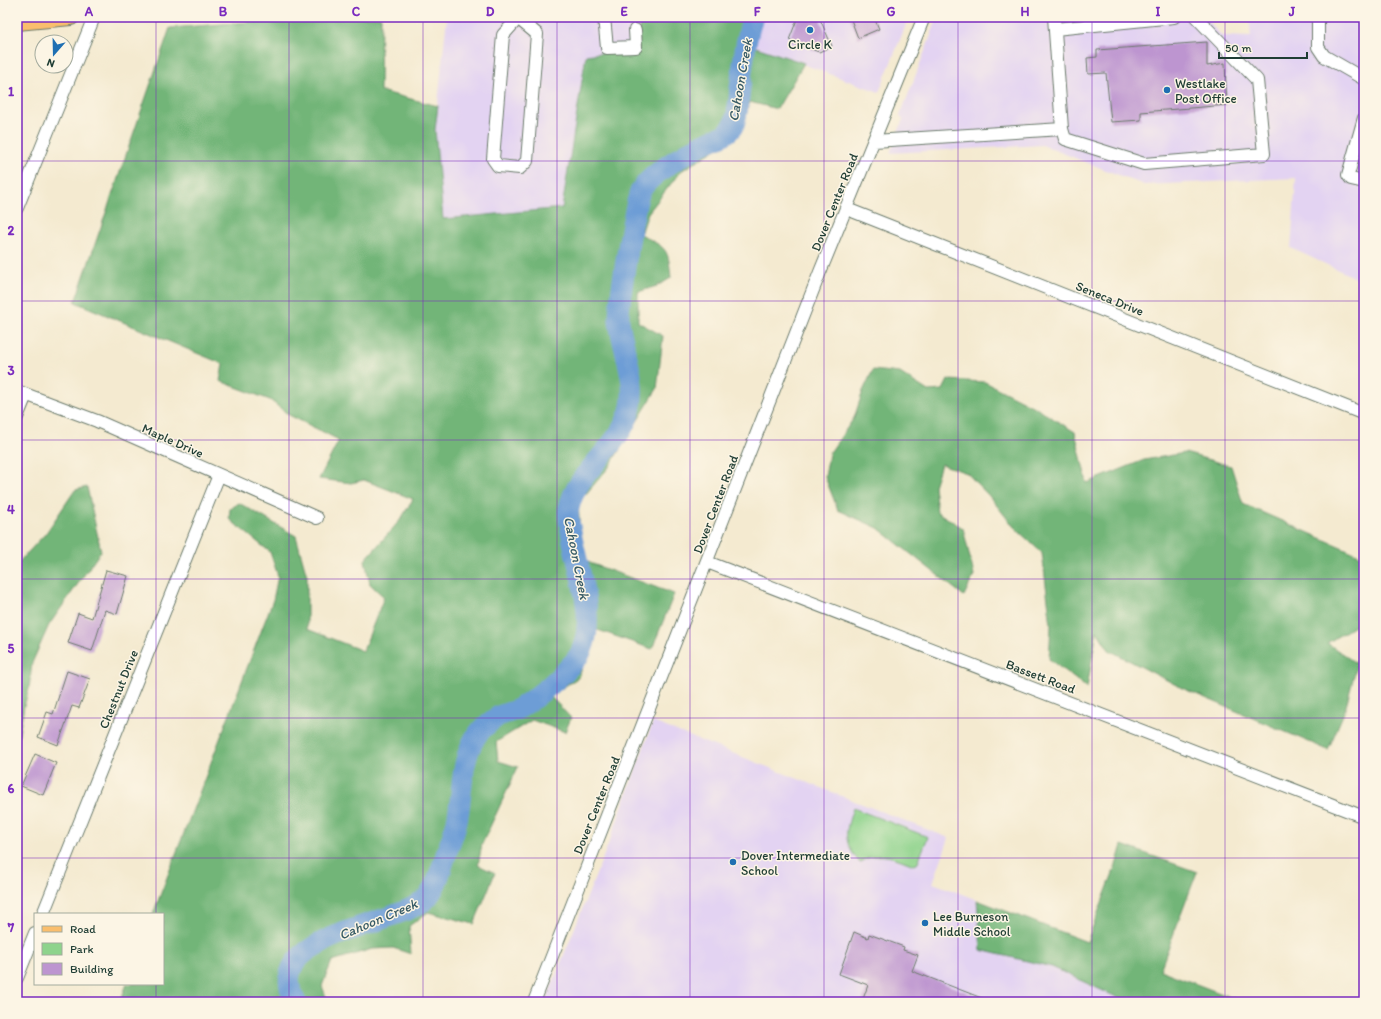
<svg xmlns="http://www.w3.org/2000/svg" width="1381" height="1019" viewBox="0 0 1381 1019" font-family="Itim,sans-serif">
  <rect width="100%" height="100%" fill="#fcf5e5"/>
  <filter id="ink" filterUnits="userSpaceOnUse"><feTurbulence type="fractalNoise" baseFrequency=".025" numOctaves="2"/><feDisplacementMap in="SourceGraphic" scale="8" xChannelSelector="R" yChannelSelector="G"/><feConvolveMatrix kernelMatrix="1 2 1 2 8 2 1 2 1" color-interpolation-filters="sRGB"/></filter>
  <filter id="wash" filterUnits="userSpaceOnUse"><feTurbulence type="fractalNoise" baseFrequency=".012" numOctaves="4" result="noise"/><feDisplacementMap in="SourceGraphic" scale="16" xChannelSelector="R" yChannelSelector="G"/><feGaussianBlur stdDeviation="0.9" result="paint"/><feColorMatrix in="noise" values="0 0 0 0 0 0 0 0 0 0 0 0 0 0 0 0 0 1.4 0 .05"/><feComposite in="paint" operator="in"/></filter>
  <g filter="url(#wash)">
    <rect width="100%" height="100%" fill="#f4ead0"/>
    <!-- built -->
    <path fill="#e3d3f2" d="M447 17H640L638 48 586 55 562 208 443 219 435 130Z
      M755 17H909L879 92 750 45Z
      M938 17H1204L1222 36 1251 37 1249 17 1364 18V282L1291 248 1296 178 1144 185 1042 145 890 153 903 119 900 116Z
      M653 722 949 838 933 883 1243 1002H545L610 840Z"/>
    <!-- green -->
    <path fill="#8ed38c" stroke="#568860" d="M853 808 928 837 917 864 914 865C896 858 878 849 860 863 842 841 845 833 853 808Z"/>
    <!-- forest -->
    <path fill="#72b578" stroke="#487956" d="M314 17H381L380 91 438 106 435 130 443 219 562 208 586 55 638 48 640 17H755L750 45 804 63 777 109 750 102 737 136 681 171 648 213 641 234C667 250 668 246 671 278L657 286 638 292V322L663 336 657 389 609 467 578 503 582 560 674 594 652 649 595 629 579 677 550 696 571 718 565 732 532 720 496 742 498 761 518 767 482 844 478 865 495 873 474 924 428 912 409 926 411 954 393 948 372 949 332 961 322 986 328 1002H120L127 984H163V914H153L273 600 278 576 270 552 229 519 230 509 239 503 296 536 307 576V629L363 651 384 597 370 584 365 560 401 519 413 499 364 480 351 483 319 479 339 440 289 415 270 400 220 381 223 364 75 302 170 28Z
      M873 370 900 373 928 391 943 390 948 380 985 382 1036 408 1075 432 1087 483 1144 460 1185 453 1231 466 1243 504 1364 557V632L1356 625 1327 643 1357 664 1345 710 1328 750 1182 688 1109 650 1097 631 1087 688 1049 659 1051 625 1042 553 1014 527 989 496 967 473 941 464 934 486 937 512 963 528 974 575 964 596 878 528 838 510 825 477 829 454 854 418 863 391Z
      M87 487 101 551 49 625 32 663 29 689 24 706 17 745V564L46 533 75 490Z
      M1122 845 1197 872 1160 970 1243 1002H1127L1052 967 981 950 977 900 1087 942 1117 862Z"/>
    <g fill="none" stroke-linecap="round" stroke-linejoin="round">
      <!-- river -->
      <path stroke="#6d9dd6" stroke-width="21" d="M296 1002C257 936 397 926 426 899 435 890 440 873 444 861 448 847 454 834 457 821 463 793 460 763 475 738 479 731 490 722 497 717 504 713 513 712 520 708 540 695 559 679 575 661 602 629 577 569 571 532 570 524 567 515 569 508 577 470 619 449 630 411 638 381 623 351 619 321 618 307 634 201 641 190 650 175 683 155 699 146 710 139 728 138 734 124 738 114 739 100 740 88 743 64 745 41 753 17"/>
    </g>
    <g id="blocks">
      <!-- building -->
      <path fill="#bd95d0" d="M798 17H819L832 46 819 52 789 40Z
        M850 17H874L879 29 858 38Z
        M1207 42V66L1225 63 1227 105 1141 112V120L1111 122 1106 73 1088 74 1087 58 1097 57V50Z
        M106 570 128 576 117 614 105 610 92 651 68 643 78 613 92 618Z
        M67 671 90 679 79 708 72 706 58 745 38 737 47 712 53 714Z
        M35 754 56 763 43 795 21 786Z
        M854 932 868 938 869 934 904 947 903 950 918 955 912 971 992 1002H862L868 985 839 974Z"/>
    </g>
  </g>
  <g filter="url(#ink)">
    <use href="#blocks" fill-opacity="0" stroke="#6a7a6b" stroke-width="1"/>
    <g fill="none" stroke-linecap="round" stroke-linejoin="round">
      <!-- minor casing -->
      <g stroke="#6a7a6b" stroke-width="14">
        <path id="minor" d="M604 17 607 48 636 47 635 30
          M1318 17V47L1324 56 1364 79
          M519 19 537 34 527 161 520 168 498 166 493 159 503 35 519 17
          M1055 29 1174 17
          M1364 118 1348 175 1351 179 1364 182
          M1062 129 1065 139 1144 164 1264 154 1257 80 1196 17
          M874 141 1062 129 1054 17
          M17 208 94 17
          M847 209 1364 414
          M17 391 97 421 317 518
          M17 417 26 395
          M707 562 1364 817
          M43 914 219 475
          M17 978 35 933
          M534 1002 820 272 924 17"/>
      </g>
      <!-- major casing -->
      <g stroke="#6a7a6b" stroke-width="18">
        <path id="major" d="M17 22 71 17"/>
      </g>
      <!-- minor -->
      <use href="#minor" stroke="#fff" stroke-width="12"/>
      <!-- major -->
      <use href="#major" stroke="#fabe6d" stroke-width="16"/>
    </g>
  </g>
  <!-- grid -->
  <path fill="none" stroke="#7b2cbf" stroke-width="1" stroke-opacity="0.55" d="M156 17V914M289 17V1002M423 17V1002M557 17V1002M690 17V1002M824 17V1002M958 17V1002M1092 17V1002M1225 17V1002M17 161H1364M17 301H1364M17 440H1364M17 579H1364M17 718H1364M17 858H1364M156 984V1002"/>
  <!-- markers -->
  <g fill="#1f6fb2" stroke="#fcf5e5" stroke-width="1.5">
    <circle cx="810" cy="30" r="4"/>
    <circle cx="1167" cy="90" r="4"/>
    <circle cx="733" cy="862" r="4"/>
    <circle cx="925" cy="923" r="4"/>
  </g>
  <g text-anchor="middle" stroke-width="3" stroke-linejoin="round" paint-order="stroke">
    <!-- poi labels -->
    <g font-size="13" fill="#1f3d34" stroke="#fcf5e5" text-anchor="start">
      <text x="810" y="49" text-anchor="middle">Circle K</text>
      <text x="1175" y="88">Westlake<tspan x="1175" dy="15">Post Office</tspan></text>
      <text x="741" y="860">Dover Intermediate<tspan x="741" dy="15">School</tspan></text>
      <text x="933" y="921">Lee Burneson<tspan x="933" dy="15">Middle School</tspan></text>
    </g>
    <!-- street labels -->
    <g font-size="13" fill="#1f3d34" stroke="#fcf5e5">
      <text transform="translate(834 202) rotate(-68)" y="5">Dover Center Road</text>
      <text transform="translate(1110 298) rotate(22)" y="5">Seneca Drive</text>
      <text transform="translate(173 440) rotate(24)" y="5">Maple Drive</text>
      <text transform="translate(715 504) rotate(-69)" y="5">Dover Center Road</text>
      <text transform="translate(1041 676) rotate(21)" y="5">Bassett Road</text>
      <text transform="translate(118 689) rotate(-68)" y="5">Chestnut Drive</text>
      <text transform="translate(596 805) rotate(-68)" y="5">Dover Center Road</text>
    </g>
    <!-- water labels -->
    <g font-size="14" font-style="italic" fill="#365a65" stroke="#fcf5e5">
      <text transform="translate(740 80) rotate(-80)" y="5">Cahoon Creek</text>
      <text transform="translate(577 558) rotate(79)" y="5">Cahoon Creek</text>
      <text transform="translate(378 919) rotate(-23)" y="5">Cahoon Creek</text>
    </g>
  </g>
  <!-- margin -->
  <rect width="1381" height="1019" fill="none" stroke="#fcf5e5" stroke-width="44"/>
  <!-- legend -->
  <rect x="34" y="913" width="130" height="72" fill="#fcf5e5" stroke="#a4ab9e"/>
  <rect x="42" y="926" width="20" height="6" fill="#fabe6d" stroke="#a4ab9e"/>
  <text x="70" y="933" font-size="12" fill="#1f3d34">Road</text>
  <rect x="42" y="943" width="20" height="12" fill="#8ed38c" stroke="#a4ab9e"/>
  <text x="70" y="953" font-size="12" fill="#1f3d34">Park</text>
  <rect x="42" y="963" width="20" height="12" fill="#bd95d0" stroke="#a4ab9e"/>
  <text x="70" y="973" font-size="12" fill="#1f3d34">Building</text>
  <!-- north arrow -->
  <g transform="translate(54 54) rotate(200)"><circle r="19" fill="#fcf5e5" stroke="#a4ab9e"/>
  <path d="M0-3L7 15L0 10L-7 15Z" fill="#1f6fb2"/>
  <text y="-6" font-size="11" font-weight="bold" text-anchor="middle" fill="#1f3d34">N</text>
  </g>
  <!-- scale -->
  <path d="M1219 52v6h88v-6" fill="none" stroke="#1f3d34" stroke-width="2"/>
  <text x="1225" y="52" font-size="12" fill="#1f3d34" stroke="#fcf5e5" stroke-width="3" paint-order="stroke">50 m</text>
  <rect x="22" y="22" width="1337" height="975" fill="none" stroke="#7b2cbf" stroke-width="1.5"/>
  <g font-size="13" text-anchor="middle" font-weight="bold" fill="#7b2cbf">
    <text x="89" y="16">A</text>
    <text x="223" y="16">B</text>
    <text x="356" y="16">C</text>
    <text x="490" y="16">D</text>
    <text x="624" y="16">E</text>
    <text x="757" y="16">F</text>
    <text x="891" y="16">G</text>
    <text x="1025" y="16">H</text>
    <text x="1158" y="16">I</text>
    <text x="1292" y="16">J</text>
    <text x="11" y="96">1</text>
    <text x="11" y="235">2</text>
    <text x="11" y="375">3</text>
    <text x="11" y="514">4</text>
    <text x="11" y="653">5</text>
    <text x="11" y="793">6</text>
    <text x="11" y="932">7</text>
  </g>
</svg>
